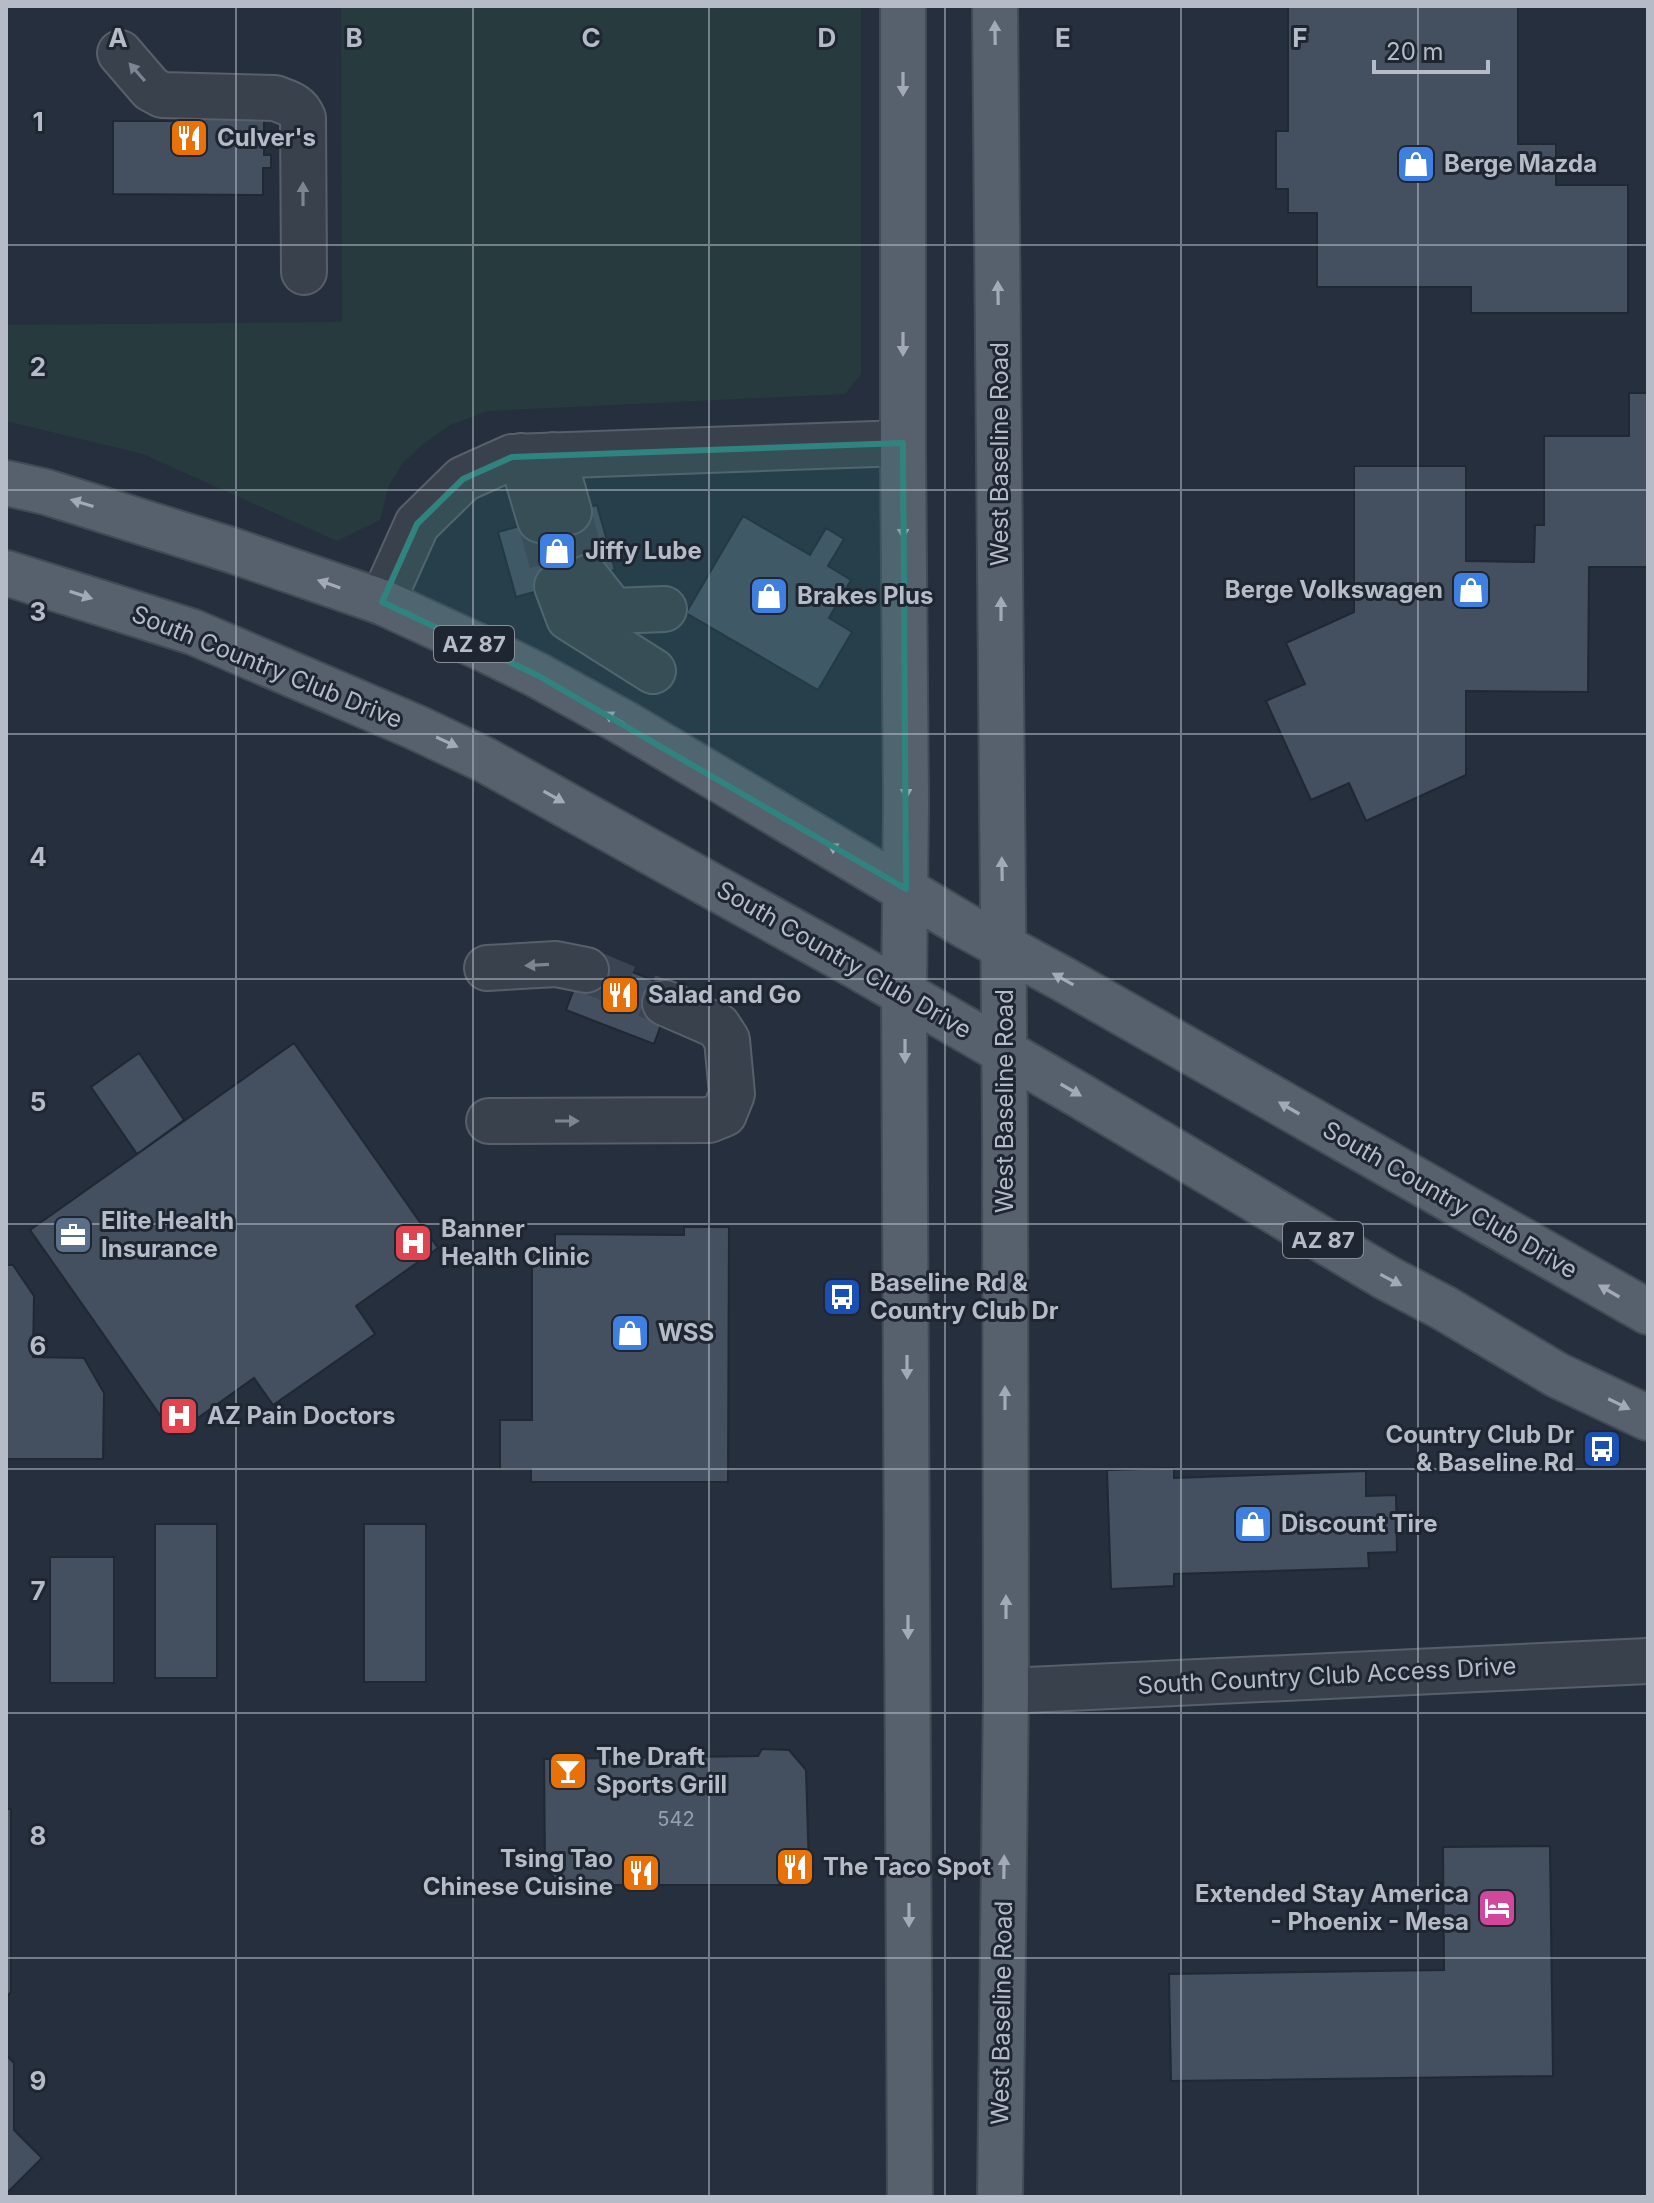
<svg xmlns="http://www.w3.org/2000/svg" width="1654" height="2203" viewBox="0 0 1654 2203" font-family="Inter,sans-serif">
  <rect width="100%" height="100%" fill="#252f3d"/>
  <!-- green -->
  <path fill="#273b3e" d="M341 6H861V374L845 394 488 411 450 425 422 445 403 463 389 485 380 520 337 541 143 454 6 421V325L342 322Z"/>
  <!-- building -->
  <path fill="#444f5f" stroke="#202834" stroke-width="2" d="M1288 6H1518V144H1556V185H1628V313H1471V287H1317V213H1288V189H1276V131H1288Z
    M179 109 264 110V155H271V168H263V195L113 194V121H179Z
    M1629 393H1648V567H1589L1588 692 1466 691V775L1366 821 1349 783 1311 800 1266 701 1305 684 1286 643 1354 612V466H1466V561L1534 562 1535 525H1544V436H1629Z
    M597 505 615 570 516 597 498 532Z
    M743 516 810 555 826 528 844 539 828 566 851 580 829 618 852 632 818 690 686 613Z
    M591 956 671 987 665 1014 654 1044 566 1010 577 981Z
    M294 1043 438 1248 356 1306 375 1334 273 1405 254 1378 174 1435 30 1230Z
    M139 1053 184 1120 137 1154 91 1087Z
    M684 1227H729L728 1482H531V1469H500V1420H532V1246H555V1234L684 1235Z
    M6 1265H13L34 1296 33 1357 84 1358 104 1393 103 1459H6Z
    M1174 1468V1478L1366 1471V1496L1396 1495 1397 1552 1368 1553 1369 1568 1174 1574V1586L1111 1589 1107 1470Z
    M155 1524H217V1678H155Z
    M364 1524H426V1682H364Z
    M50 1557H114V1683H50Z
    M762 1749 789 1750 806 1770 809 1868 793 1885H561L545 1868 544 1759 758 1756Z
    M6 1809H11V1992L6 1998Z
    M1550 1846 1553 2076 1171 2081 1169 1974 1444 1970 1443 1847Z
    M6 2055 14 2063V2130L42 2158 6 2194Z"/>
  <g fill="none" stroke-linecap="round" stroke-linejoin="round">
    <!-- minor-tunnel -->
    <path stroke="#3b4452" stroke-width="44" stroke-dasharray="44 22" stroke-linecap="butt" d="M569 512 587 578
      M540 520 557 586
      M586 970 665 1003"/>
    <!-- minor casing -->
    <g stroke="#575f6b" stroke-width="48">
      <path id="minor" d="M120 53 151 89 162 95 275 98C288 103 298 105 303 118L304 272
        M553 455 569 512
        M521 456 540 520
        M587 578 613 611 664 609
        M557 586 569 618 653 671
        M382 602 417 524 463 479 512 457 903 443
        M487 968 556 964 586 970
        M489 1121 709 1120 724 1114 732 1094 727 1040 718 1026 665 1003
        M1006 1691 1648 1661"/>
    </g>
    <!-- major casing -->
    <g stroke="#424a56" stroke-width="48">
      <path id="major" d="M903 6V449L906 803 904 995 910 2197
        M995 6 1005 1130 1006 1691 1000 2197
        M6 483 46 492 228 549 382 602 484 649 537 675 624 723 969 928 1063 979 1648 1312
        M6 573 193 632 415 727 485 760 856 966 1079 1095 1387 1278 1444 1308 1557 1375 1648 1418"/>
    </g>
    <!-- minor -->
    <use href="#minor" stroke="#39414d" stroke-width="44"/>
    <!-- major -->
    <use href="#major" stroke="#57606d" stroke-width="44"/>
  </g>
  <!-- one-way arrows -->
  <defs><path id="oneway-solid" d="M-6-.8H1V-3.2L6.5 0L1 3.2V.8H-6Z" transform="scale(2)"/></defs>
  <g fill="#a2aab6">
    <use href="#oneway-solid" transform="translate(995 33) rotate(-91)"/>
    <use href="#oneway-solid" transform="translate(903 84) rotate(90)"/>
    <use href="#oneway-solid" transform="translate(998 293) rotate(-91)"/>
    <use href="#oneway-solid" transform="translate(903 344) rotate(90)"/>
    <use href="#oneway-solid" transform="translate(82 503) rotate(-163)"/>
    <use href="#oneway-solid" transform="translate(903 527) rotate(89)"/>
    <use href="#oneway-solid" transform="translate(329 584) rotate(-161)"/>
    <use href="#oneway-solid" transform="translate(81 595) rotate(18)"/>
    <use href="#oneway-solid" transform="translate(1001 609) rotate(-90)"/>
    <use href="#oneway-solid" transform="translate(614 718) rotate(-151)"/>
    <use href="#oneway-solid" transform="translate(447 742) rotate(25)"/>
    <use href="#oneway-solid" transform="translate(906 787) rotate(89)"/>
    <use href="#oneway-solid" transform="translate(554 797) rotate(29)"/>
    <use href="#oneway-solid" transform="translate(838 850) rotate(-149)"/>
    <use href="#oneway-solid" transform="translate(1002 869) rotate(-91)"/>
    <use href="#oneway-solid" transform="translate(1063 979) rotate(-151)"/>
    <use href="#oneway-solid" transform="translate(905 1051) rotate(90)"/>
    <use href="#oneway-solid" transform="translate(1071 1090) rotate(30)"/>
    <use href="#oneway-solid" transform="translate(1289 1108) rotate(-150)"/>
    <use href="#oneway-solid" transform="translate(1391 1280) rotate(28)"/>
    <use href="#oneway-solid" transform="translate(1609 1291) rotate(-150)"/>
    <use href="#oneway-solid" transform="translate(907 1367) rotate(90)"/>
    <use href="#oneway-solid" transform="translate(1005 1398) rotate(-90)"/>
    <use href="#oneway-solid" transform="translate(1619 1404) rotate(26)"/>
    <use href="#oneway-solid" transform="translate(1006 1607) rotate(-90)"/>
    <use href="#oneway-solid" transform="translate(908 1627) rotate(90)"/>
    <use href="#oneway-solid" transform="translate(1004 1867) rotate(-89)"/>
    <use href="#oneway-solid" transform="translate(909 1915) rotate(90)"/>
  </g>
  <g fill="#7d8591">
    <use href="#oneway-solid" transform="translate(137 72) rotate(-131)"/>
    <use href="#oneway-solid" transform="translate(303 194) rotate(-90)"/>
    <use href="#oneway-solid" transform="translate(537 965) rotate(177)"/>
    <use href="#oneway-solid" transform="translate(567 1121)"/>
  </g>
  <!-- marked area -->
  <path fill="#308480" fill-opacity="0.2" stroke="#308480" stroke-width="6" stroke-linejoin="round" d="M903 443 906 889 537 675 382 602 417 524 463 479 512 457Z"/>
  <!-- grid -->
  <path fill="none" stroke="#b5bcc8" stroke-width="2" stroke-opacity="0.55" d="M236 6V2197M473 6V2197M709 6V2197M945 6V2197M1181 6V2197M1418 6V2197M6 245H1648M6 490H1648M6 734H1648M6 979H1648M6 1224H1648M6 1469H1648M6 1713H1648M6 1958H1648"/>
  <!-- icons -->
  <defs>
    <g id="restaurant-square" transform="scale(2)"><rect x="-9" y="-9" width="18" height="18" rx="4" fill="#e8710a" stroke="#1e2632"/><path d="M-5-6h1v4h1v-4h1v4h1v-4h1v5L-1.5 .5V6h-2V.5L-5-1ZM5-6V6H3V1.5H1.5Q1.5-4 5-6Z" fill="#fff"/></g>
    <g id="shop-square" transform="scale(2)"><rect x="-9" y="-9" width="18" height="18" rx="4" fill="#3f7fe0" stroke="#1e2632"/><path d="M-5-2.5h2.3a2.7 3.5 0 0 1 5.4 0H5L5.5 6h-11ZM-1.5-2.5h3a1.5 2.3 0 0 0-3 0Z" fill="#fff"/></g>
    <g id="office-square" transform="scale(2)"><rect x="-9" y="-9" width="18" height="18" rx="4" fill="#5c6f8a" stroke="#1e2632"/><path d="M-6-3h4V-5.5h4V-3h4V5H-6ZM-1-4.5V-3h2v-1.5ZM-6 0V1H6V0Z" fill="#fff"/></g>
    <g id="hospital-square" transform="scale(2)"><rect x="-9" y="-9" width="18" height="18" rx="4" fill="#e0444e" stroke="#1e2632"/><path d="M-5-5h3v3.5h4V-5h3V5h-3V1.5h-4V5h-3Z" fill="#fff"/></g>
    <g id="bus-square" transform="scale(2)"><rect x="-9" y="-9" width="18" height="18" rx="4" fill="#1a4fb4" stroke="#1e2632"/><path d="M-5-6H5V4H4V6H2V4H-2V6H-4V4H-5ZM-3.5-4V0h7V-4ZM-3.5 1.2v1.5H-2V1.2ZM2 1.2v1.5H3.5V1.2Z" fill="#fff"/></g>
    <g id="bar-square" transform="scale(2)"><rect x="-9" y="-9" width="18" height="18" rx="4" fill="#e8710a" stroke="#1e2632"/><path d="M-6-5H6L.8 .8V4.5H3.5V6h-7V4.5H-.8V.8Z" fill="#fff"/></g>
    <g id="hotel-square" transform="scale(2)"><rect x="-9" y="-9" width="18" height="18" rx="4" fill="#d1479c" stroke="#1e2632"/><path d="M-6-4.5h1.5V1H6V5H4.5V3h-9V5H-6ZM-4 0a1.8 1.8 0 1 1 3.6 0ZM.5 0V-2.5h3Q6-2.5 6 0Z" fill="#fff"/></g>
  </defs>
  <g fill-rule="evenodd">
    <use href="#restaurant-square" x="189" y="138"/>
    <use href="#shop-square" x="1416" y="164"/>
    <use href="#shop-square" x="557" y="551"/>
    <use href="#shop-square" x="1471" y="590"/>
    <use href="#shop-square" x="769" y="596"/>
    <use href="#restaurant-square" x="620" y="995"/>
    <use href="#office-square" x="73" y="1235"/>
    <use href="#hospital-square" x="413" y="1243"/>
    <use href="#bus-square" x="842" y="1297"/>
    <use href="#shop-square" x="630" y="1333"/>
    <use href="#hospital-square" x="179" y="1416"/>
    <use href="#bus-square" x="1602" y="1449"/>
    <use href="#shop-square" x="1253" y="1524"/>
    <use href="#bar-square" x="568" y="1771"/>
    <use href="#restaurant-square" x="795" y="1867"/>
    <use href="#restaurant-square" x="641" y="1873"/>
    <use href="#hotel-square" x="1497" y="1908"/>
  </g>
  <g text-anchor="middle" stroke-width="6" stroke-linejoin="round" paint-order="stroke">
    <!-- number labels -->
    <g font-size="20" fill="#99a1ae">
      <text x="676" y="1826">542</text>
    </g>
    <!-- shield labels -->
    <g fill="#1e2632" stroke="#888f9b" stroke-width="2">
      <rect x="434" y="626" width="80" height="36" rx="6"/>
      <rect x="1283" y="1222" width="80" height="36" rx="6"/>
    </g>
    <g font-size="22" font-weight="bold" fill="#b5bcc8">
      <text x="474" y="652">AZ 87</text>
      <text x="1323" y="1248">AZ 87</text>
    </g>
    <!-- poi labels -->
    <g font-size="24" font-weight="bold" fill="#b5bcc8" stroke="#1e2632" text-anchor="start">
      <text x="217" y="146">Culver's</text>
      <text x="1444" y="172">Berge Mazda</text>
      <text x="585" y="559">Jiffy Lube</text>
      <text x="1443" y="598" text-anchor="end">Berge Volkswagen</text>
      <text x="797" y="604">Brakes Plus</text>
      <text x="648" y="1003">Salad and Go</text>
      <text x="101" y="1229">Elite Health<tspan x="101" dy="28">Insurance</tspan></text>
      <text x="441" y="1237">Banner<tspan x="441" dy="28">Health Clinic</tspan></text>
      <text x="870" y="1291">Baseline Rd &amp;<tspan x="870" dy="28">Country Club Dr</tspan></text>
      <text x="658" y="1341">WSS</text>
      <text x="207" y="1424">AZ Pain Doctors</text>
      <text x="1574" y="1443" text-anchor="end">Country Club Dr<tspan x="1574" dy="28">&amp; Baseline Rd</tspan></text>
      <text x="1281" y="1532">Discount Tire</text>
      <text x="596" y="1765">The Draft<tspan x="596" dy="28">Sports Grill</tspan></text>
      <text x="613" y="1867" text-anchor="end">Tsing Tao<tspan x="613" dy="28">Chinese Cuisine</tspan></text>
      <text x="823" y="1875">The Taco Spot</text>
      <text x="1469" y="1902" text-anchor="end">Extended Stay America<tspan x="1469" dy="28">- Phoenix - Mesa</tspan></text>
    </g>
    <!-- street labels -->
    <g font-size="24" fill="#b5bcc8" stroke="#1e2632">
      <text transform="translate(1000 454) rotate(-90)" y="8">West Baseline Road</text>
      <text transform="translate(267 667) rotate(22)" y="8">South Country Club Drive</text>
      <text transform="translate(844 960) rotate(30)" y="8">South Country Club Drive</text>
      <text transform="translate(1005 1101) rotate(-90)" y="8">West Baseline Road</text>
      <text transform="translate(1450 1200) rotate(30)" y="8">South Country Club Drive</text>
      <text transform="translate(1327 1676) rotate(-3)" y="8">South Country Club Access Drive</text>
      <text transform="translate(1002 2013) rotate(-89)" y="8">West Baseline Road</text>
    </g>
  </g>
  <g font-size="26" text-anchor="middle" font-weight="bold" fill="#b5bcc8" stroke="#1e2632" stroke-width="6" stroke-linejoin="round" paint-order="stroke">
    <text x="118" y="47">A</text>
    <text x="354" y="47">B</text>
    <text x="591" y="47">C</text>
    <text x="827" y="47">D</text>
    <text x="1063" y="47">E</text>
    <text x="1300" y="47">F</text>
    <text x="38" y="131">1</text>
    <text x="38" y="376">2</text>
    <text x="38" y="621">3</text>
    <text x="38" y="866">4</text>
    <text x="38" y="1111">5</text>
    <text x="38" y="1355">6</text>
    <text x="38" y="1600">7</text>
    <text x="38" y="1845">8</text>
    <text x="38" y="2090">9</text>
  </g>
  <!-- border -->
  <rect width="1654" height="2203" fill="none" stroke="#b5bcc8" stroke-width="16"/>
  <!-- scale -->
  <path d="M1374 60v12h114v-12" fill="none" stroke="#b5bcc8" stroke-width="4"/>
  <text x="1386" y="60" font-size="24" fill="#b5bcc8" stroke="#1e2632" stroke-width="6" paint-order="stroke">20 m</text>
</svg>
